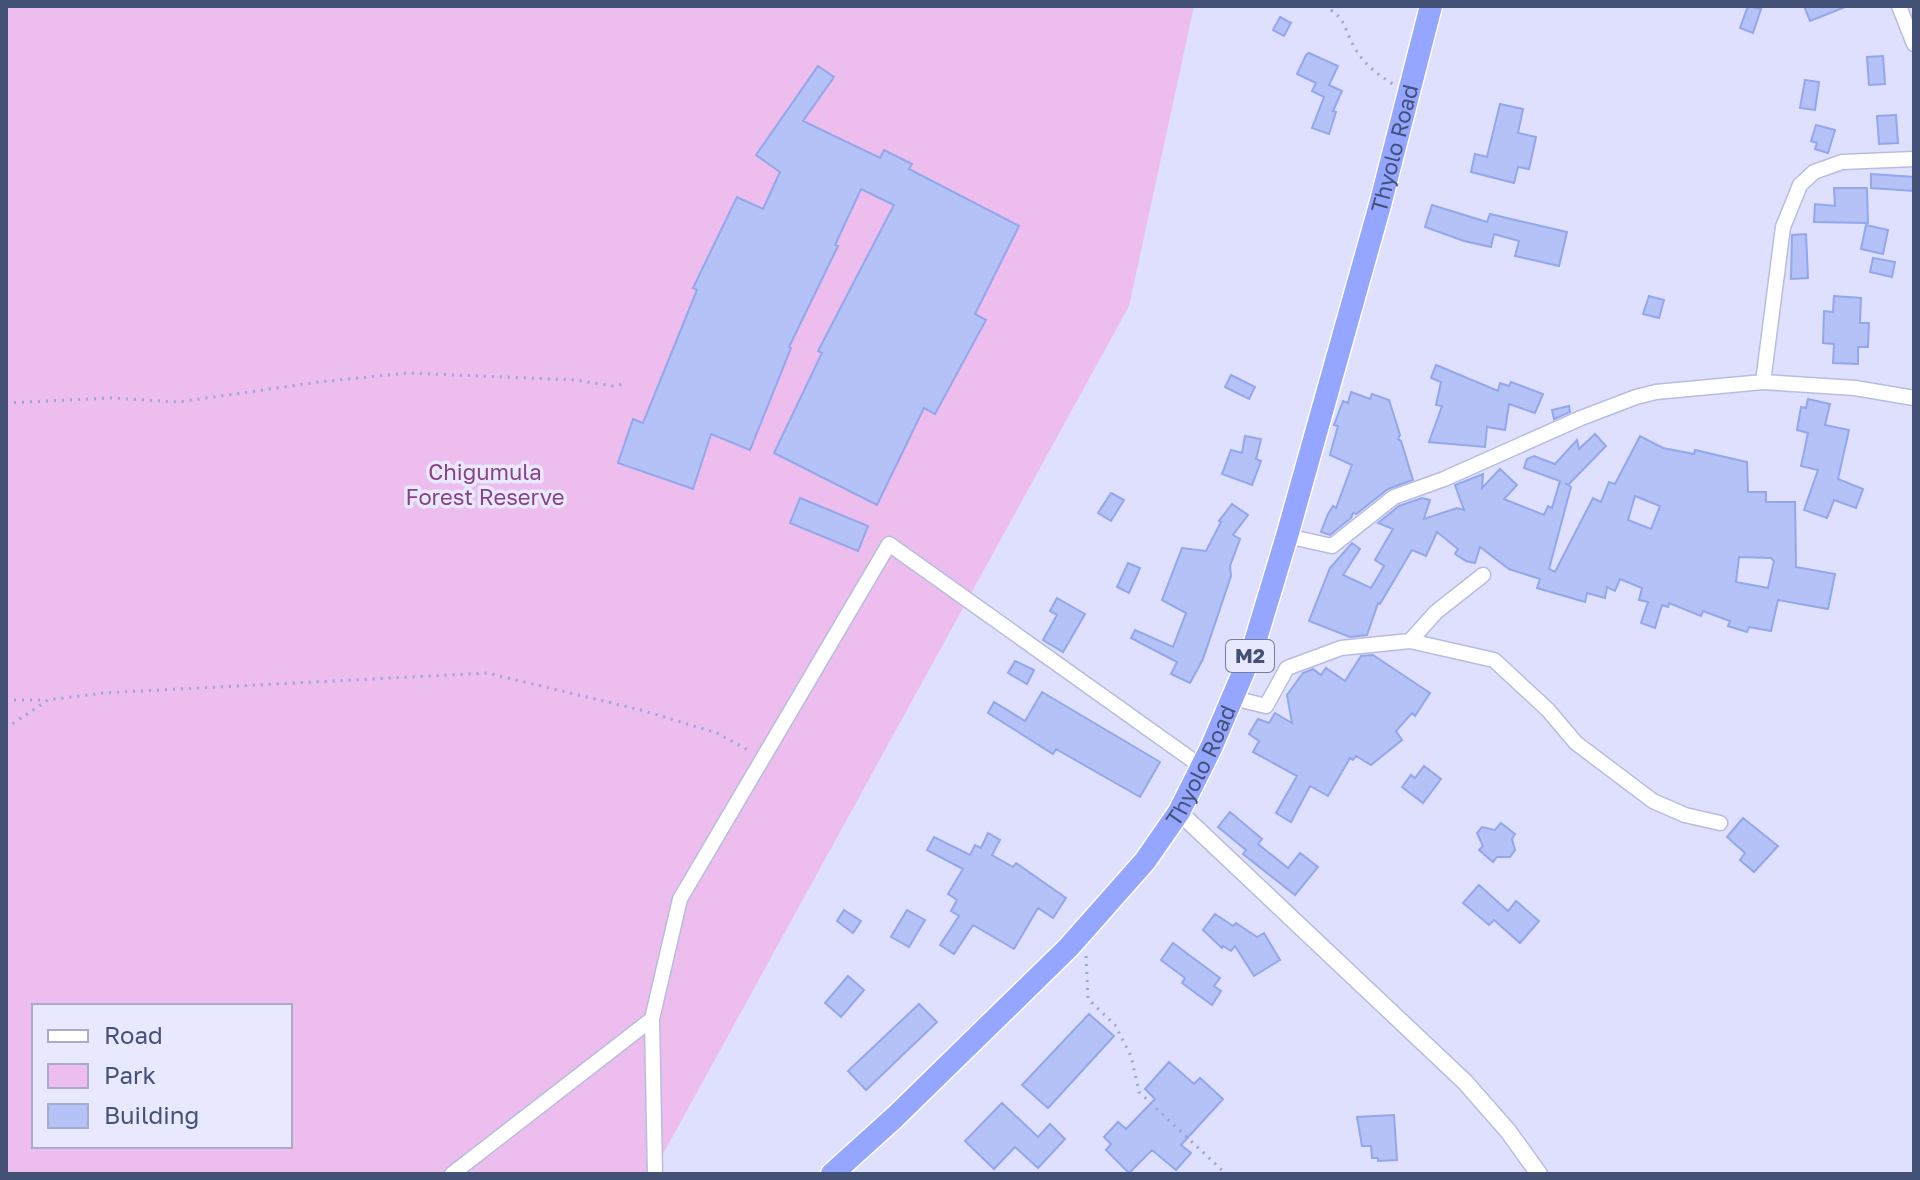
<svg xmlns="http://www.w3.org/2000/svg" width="1920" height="1180" viewBox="0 0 1920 1180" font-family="'Golos Text',sans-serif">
  <rect width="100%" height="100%" fill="#dfdffe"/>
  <!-- green -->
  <path fill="#ecbded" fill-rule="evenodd" d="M6 6H1194L1129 306 652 1174H6ZM34 1006H290V1146H34Z"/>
  <!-- building -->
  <path fill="#b4c2f7" stroke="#93a7eb" stroke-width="2" fill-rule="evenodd" d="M1748 6 1761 9 1753 33 1740 28Z
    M1804 6H1845V7L1810 21Z
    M1280 17 1291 23 1284 36 1273 30Z
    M1309 53 1338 66 1329 85 1342 91 1333 111 1336 112 1329 134 1312 128 1324 97 1312 91 1316 83 1297 74 1306 55Z
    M1883 56 1885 84 1869 85 1867 57Z
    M818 66 834 77 803 121 880 158 884 150 912 164 909 169 1019 226 975 314 986 320 935 414 924 408 877 505 774 453 822 353 818 351 894 205 861 189 835 245 838 246 789 347 791 348 750 450 711 434 693 489 618 463 633 419 643 423 697 290 693 288 737 197 763 209 780 172 756 155Z
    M1805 80 1819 82 1815 110 1800 108Z
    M1500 104 1523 109 1518 133 1536 137 1529 169 1518 167 1514 183 1471 172 1475 154 1487 157Z
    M1896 115 1898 143 1879 144 1877 116Z
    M1816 125 1835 130 1828 153 1815 149 1817 143 1811 141Z
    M1871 174 1914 177V191L1871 188Z
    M1834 188H1867L1868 223 1814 222 1815 204 1835 206Z
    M1432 205 1487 222 1490 214 1567 232 1559 266 1515 256 1519 241 1494 234 1491 247 1464 241 1425 227Z
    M1866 225 1888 230 1883 254 1861 249Z
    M1806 234 1808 278 1791 279 1792 235Z
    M1873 258 1895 262 1892 277 1870 272Z
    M1649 296 1664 300 1659 318 1643 314Z
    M1834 296 1861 298 1860 323H1869L1868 347H1858V364L1833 363 1834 344 1823 343 1824 311 1833 312Z
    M1436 365 1498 391 1500 383 1509 386 1511 382 1543 394 1535 413 1509 404 1505 430 1487 427 1485 447 1429 442 1442 406 1436 405 1441 382 1431 378Z
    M1231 375 1255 387 1249 399 1225 387Z
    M1351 392 1370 399 1372 394 1389 400 1400 435 1398 439 1401 441 1413 480 1388 489 1356 514 1353 513 1351 518 1330 535 1321 532 1328 514 1333 506 1336 508 1352 465 1330 455 1338 426 1334 425 1343 401 1348 403Z
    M1808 399 1830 404 1825 425 1849 430 1838 479 1863 489 1856 508 1834 500 1827 518 1804 510 1818 470 1801 466 1808 433 1797 430 1801 407 1806 408Z
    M1569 406 1570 412 1554 419 1552 410Z
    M1595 434 1606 446 1568 485 1565 483 1571 487 1549 569 1555 572 1593 498 1601 502 1609 482 1615 484 1640 436 1663 448 1694 454 1695 450 1747 462 1748 492H1766V502H1795L1796 567 1835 574 1828 609 1778 600 1771 631 1749 627 1747 632 1728 626 1730 621 1703 611 1701 616 1669 603 1668 607 1662 605 1655 628 1641 623 1648 602 1639 600 1642 588 1620 579 1615 591 1607 587 1605 598 1587 593 1585 602 1537 588 1540 579 1509 569 1480 547 1475 563 1466 561 1455 554 1458 549 1437 532 1426 556 1412 550 1380 604 1378 603 1367 635 1350 637 1309 621 1330 568 1352 543 1360 549 1343 575 1371 588 1384 566 1375 560 1393 529 1378 523 1399 506 1422 498 1430 500 1424 519 1457 508 1464 510 1455 485 1483 474 1482 488 1500 469 1517 485 1504 499 1544 515 1548 506 1552 508 1560 481 1524 468 1527 459 1534 456 1555 464 1577 440 1579 449ZM1635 496 1660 506 1651 529 1628 520ZM1739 557 1771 558 1774 561 1768 588 1736 582Z
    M1245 436 1261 439 1256 459 1261 461 1252 485 1222 474 1231 450 1242 453Z
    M1111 493 1124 500 1111 521 1098 513Z
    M800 498 868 526 858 551 790 523Z
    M1232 504 1248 515 1233 535 1240 539 1230 566 1231 576 1203 659 1190 683 1171 674 1177 662 1131 638 1135 630 1173 647 1186 613 1162 600 1182 548 1206 551 1221 522 1219 521Z
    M1128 563 1140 568 1129 593 1117 587Z
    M1057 598 1085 614 1063 652 1043 640 1057 615 1050 611Z
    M1373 655 1430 693 1415 716 1412 713 1396 731 1402 740 1371 765 1356 756 1353 760 1350 758 1328 796 1310 786 1291 822 1276 813 1297 776 1253 752 1259 741 1249 734 1258 719 1269 723 1275 713 1292 723 1287 695 1303 673 1313 669 1321 675 1326 668 1345 681 1361 656Z
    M1015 661 1034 670 1027 684 1008 673Z
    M1042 692 1160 762 1140 797 1056 749 1053 754 988 713 994 702 1025 721Z
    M1424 766 1441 779 1423 803 1402 787 1411 775 1415 778Z
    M1230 812 1262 839 1258 844 1288 868 1300 853 1318 867 1295 895 1243 854 1246 850 1218 827Z
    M1743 818 1778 846 1754 872 1740 860 1745 853 1727 837Z
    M1501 823 1515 834 1512 839 1515 850 1510 857H1497L1493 862 1479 850 1483 846 1477 833 1482 827 1495 830Z
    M988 833 1000 840 992 855 1013 867 1016 863 1066 898 1053 918 1038 908 1014 949 973 925 954 954 940 945 959 916 951 911 957 900 948 894 963 869 927 850 934 837 970 855 975 845 981 848Z
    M1479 885 1508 911 1516 901 1539 921 1520 943 1494 920 1489 925 1463 903Z
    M844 910 861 921 853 933 837 921Z
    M907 910 925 920 909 947 891 937Z
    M1215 914 1233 926 1236 923 1257 937 1264 933 1280 960 1254 976 1235 946 1231 951 1223 946 1222 948 1203 930Z
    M1173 943 1220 978 1214 986 1221 991 1212 1005 1182 983 1185 978 1161 960Z
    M848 976 864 990 841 1017 825 1003Z
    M919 1004 937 1022 866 1090 848 1071Z
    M1089 1014 1114 1036 1048 1108 1022 1085Z
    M1169 1062 1194 1084 1200 1078 1223 1099 1181 1145 1191 1153 1176 1170 1152 1150 1129 1173 1106 1150 1111 1144 1104 1137 1118 1122 1126 1129 1155 1099 1145 1089Z
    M1002 1103 1038 1137 1050 1124 1065 1139 1038 1168 1015 1147 994 1169 965 1141Z
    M1394 1115 1397 1160 1378 1161V1158H1372L1371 1146H1362L1357 1117Z"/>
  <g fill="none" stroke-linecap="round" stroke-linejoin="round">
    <!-- minor casing -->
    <g stroke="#b7bde1" stroke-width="17">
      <path id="minor" d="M1899 6 1914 44
        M1763 382 1783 227 1800 185 1814 172 1842 162 1914 159
        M1287 536 1332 546 1394 497 1444 479 1581 418 1636 397 1656 392 1763 382 1855 388 1914 398
        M1410 641 1436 612 1483 575
        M1233 698 1266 706 1287 668 1341 648 1410 641 1494 660 1548 710 1576 743 1653 801 1685 815 1720 823
        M652 1019 680 899 889 544 1202 767
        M452 1174 652 1019 655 1174"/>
    </g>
    <!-- tertiary casing -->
    <g stroke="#b7bde1" stroke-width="19">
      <path id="tertiary" d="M1179 812 1465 1082 1508 1131 1539 1174"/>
    </g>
    <!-- trunk casing -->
    <g stroke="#fff" stroke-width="25">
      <g id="trunk">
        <path id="s1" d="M832 1174 895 1117 1069 947 1145 861 1179 812 1211 748 1252 652 1287 536 1380 205 1431 6"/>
      </g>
    </g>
    <!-- path -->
    <path stroke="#97a6db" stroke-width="3" stroke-dasharray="2 6" stroke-linecap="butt" d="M1324 6C1345 17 1343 25 1353 45 1363 63 1376 74 1393 84
      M6 403 111 398 178 402 319 382 408 373 575 380 613 386 625 384
      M6 700H46
      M6 728 48 700 103 693 487 673 641 710 717 733 750 751
      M1086 956 1088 999 1115 1025 1131 1056 1139 1092 1226 1174"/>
    <!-- minor -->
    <use href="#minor" stroke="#fff" stroke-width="14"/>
    <!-- tertiary -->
    <use href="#tertiary" stroke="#fff" stroke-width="16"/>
    <!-- trunk -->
    <use href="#trunk" stroke="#94a6ff" stroke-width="22"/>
  </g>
  <g text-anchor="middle" stroke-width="7" stroke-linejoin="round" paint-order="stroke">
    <!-- shield labels -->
    <rect fill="#e8e8ff" stroke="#757ea0" stroke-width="2" x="1226" y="640" width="48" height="32" rx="6"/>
    <g font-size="20" font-weight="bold" fill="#445177">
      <text x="1250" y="663">M2</text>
    </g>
    <!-- street labels -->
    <g font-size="22" fill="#445177" stroke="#e8e8ff">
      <text dy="8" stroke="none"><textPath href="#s1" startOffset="1202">Thyolo Road</textPath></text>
      <text dy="8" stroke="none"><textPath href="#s1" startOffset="554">Thyolo Road</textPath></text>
    </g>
    <!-- park labels -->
    <g font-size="22" fill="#8b4084" stroke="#e8e8ff">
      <text x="485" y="480">Chigumula<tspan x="485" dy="25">Forest Reserve</tspan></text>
    </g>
  </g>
  <!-- border -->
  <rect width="1920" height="1180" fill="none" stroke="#445177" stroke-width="16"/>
  <!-- legend -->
  <rect x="32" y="1004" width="260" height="144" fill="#e8e8ff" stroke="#a6acc9" stroke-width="2"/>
  <rect x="48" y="1030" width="40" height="12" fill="#ffffff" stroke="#a6acc9" stroke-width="2"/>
  <text x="104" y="1044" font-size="24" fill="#445177">Road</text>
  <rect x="48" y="1064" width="40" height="24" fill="#ecbded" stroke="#a6acc9" stroke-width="2"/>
  <text x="104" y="1084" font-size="24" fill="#445177">Park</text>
  <rect x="48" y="1104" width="40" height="24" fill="#b4c2f7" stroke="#a6acc9" stroke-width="2"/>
  <text x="104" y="1124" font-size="24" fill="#445177">Building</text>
</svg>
